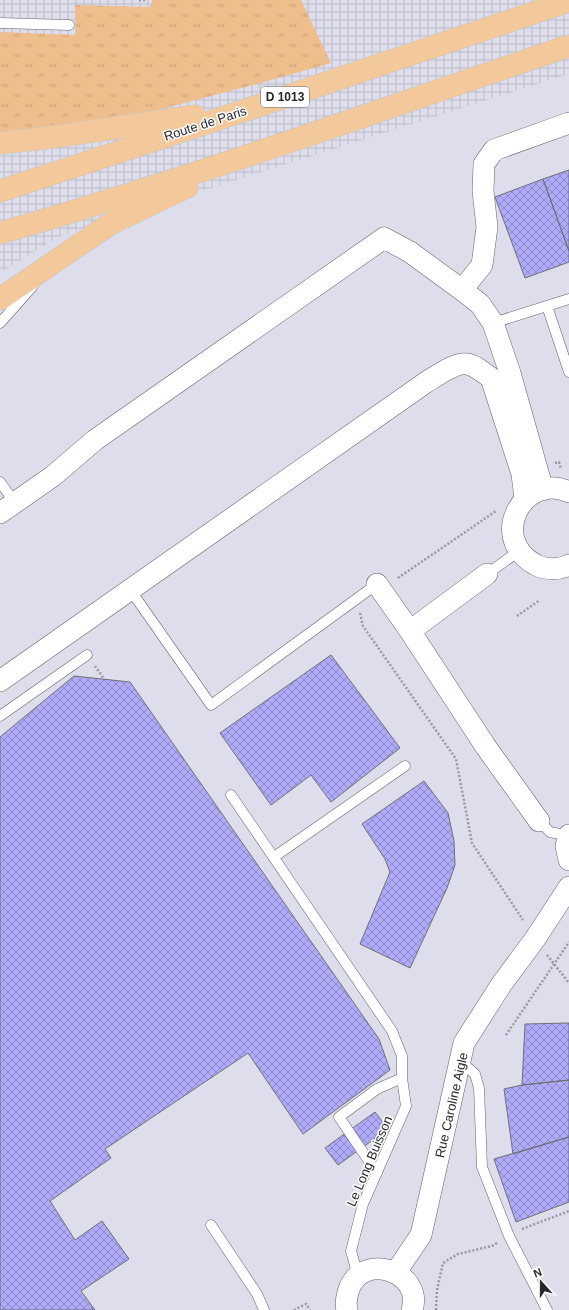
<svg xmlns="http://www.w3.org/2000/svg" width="569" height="1310" viewBox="0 0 569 1310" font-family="Helvetica,sans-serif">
  <defs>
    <pattern id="industrial-grid" width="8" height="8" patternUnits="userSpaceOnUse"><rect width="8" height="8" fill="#ddddeb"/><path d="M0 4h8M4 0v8" fill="none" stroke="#bebeca"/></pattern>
    <pattern id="grass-tufts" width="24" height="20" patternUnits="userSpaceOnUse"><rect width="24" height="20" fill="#eebe8d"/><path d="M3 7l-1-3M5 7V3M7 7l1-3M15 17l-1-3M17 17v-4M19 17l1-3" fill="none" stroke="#cca37a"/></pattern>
    <pattern id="building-cross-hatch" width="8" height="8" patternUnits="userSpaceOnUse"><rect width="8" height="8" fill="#afabf9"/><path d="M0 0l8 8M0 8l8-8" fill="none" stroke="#8e8bca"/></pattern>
  </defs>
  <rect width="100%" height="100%" fill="#e8e8ef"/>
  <!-- built -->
  <path fill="#ddddeb" d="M569 74V1310H0V273L57 237Z"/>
  <!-- industrial -->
  <path fill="url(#industrial-grid)" d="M0 0H569V74L58 237 0 273Z"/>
  <!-- grass -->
  <path fill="url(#grass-tufts)" d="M152 0H301L331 63 257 84 157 110 94 124 0 135V32L76 35 75 5 151 7Z"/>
  <!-- building -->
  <path fill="url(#building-cross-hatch)" stroke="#6f6f75" d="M569 170V251L543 179Z
    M543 179 569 251V262L525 278 495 197Z
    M331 655 400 748 331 802 311 775 271 805 220 733Z
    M74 676 130 682 379 1039 390 1070 303 1134 248 1053 105 1149 111 1158 50 1201 75 1240 102 1221 129 1259 81 1291 95 1310H0V737Z
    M424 781 448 813 454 841 455 865 447 888 410 968 360 944 390 872 385 859 362 824Z
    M569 1023V1080L522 1085 525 1024Z
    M569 1080V1137L513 1154 504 1089 522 1085Z
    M375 1112 388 1129 338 1165 325 1148Z
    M569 1137V1202L516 1222 494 1159Z"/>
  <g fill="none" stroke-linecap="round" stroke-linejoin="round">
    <!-- lane casing -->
    <g stroke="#64646a" stroke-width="11">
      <path id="lane" d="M0 23 69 25
        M547 306 569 372
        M0 323 32 287
        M493 323 569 299
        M0 482 15 503
        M487 574 519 551
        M131 589 136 598 211 705 377 584
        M0 716 87 655
        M231 795 392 1031 402 1056V1078L406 1106 363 1204 351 1251 358 1276
        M539 821 550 832 569 836
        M274 857 405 766
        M460 1061 475 1074 479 1088 482 1167 509 1236 547 1310
        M377 1173 339 1117 377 1089 402 1078
        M211 1225 257 1294 264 1310"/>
    </g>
    <!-- street casing -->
    <g stroke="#64646a" stroke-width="22">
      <path id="street" d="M462 290 482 265 487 227 483 191 484 164 494 150 569 123
        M569 492C525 471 486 538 536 565 546 570 560 570 569 565
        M0 513 53 476 95 440 384 238 410 252 462 290 480 304 493 323 510 373 543 490
        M487 574 410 631 486 747 539 821
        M377 584 410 631
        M0 681 425 383C435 377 455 362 467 364 475 365 484 373 491 378L522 474 525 499
        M569 835 566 846 569 860
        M396 1272 421 1235 464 1043 501 985 535 939 569 887
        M347 1310C345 1303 347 1295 349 1289 363 1251 424 1272 412 1310"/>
    </g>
    <!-- primary casing -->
    <g stroke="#c7c7c7" stroke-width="23">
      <path id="primary" d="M0 143 46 138 195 116
        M0 191 255 107 569 1
        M0 233C192 178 380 110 569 46
        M0 299 110 224 187 187"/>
    </g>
    <!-- path -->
    <path stroke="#98989d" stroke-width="2.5" stroke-dasharray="2 2" stroke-linecap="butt" d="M139 0H147
      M555 463 559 462 561 469
      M398 578 496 511
      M360 613 363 626 456 759 472 843 523 920
      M517 616 540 600
      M95 666 104 679
      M547 955 569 983
      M506 1035 569 942
      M522 1229 569 1211
      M294 1310 306 1304 310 1310
      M436 1310 437 1290 443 1263 458 1254 492 1246 497 1243"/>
    <!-- lane -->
    <use href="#lane" stroke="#fff" stroke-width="10"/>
    <!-- street -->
    <use href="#street" stroke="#fff" stroke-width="21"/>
    <!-- primary -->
    <use href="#primary" stroke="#f3c89a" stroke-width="22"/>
  </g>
  <g text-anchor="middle" stroke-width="3" stroke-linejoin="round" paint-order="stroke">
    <!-- shield labels -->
    <rect fill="#fff" stroke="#686869" stroke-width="1" x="261" y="87" width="48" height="20" rx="3"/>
    <g font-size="12" font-weight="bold" fill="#272729">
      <text x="285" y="101">D 1013</text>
    </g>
    <!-- street labels -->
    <g font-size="13" fill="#272729" stroke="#fff">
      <text transform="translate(205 123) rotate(-18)" y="5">Route de Paris</text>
      <text transform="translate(451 1105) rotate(-77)" y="5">Rue Caroline Aigle</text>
      <text transform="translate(369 1161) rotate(-67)" y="5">Le Long Buisson</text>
    </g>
  </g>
  <!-- north arrow -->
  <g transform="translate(541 1282) rotate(339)" stroke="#ffffff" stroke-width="3" paint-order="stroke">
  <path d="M0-3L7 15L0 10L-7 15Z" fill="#272729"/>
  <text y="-6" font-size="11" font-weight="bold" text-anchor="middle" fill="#272729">N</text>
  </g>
</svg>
